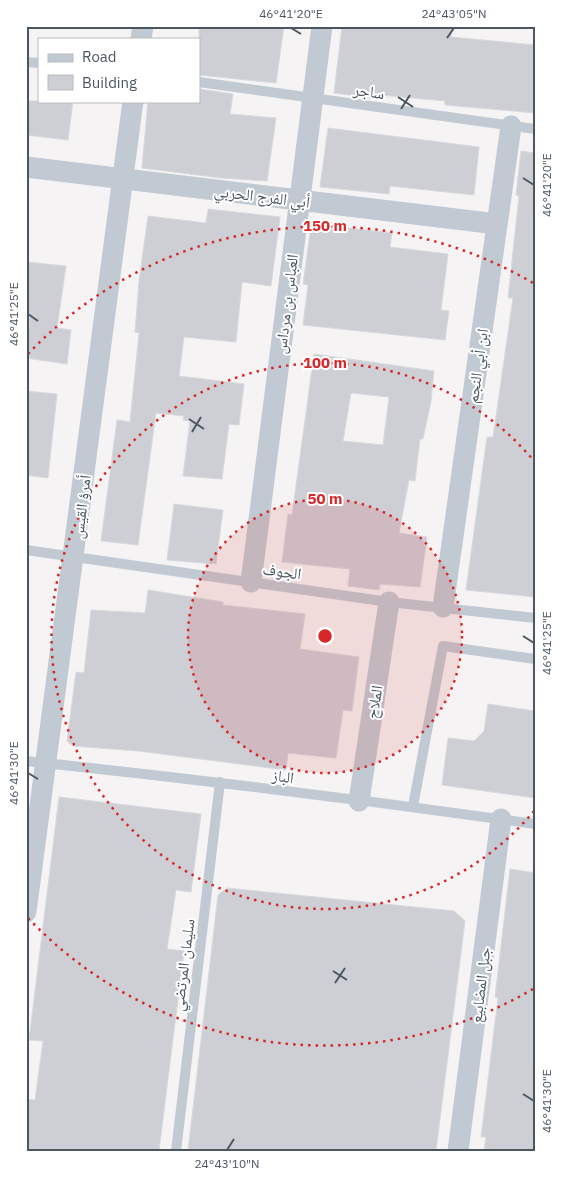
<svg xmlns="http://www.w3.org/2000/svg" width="561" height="1177" viewBox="0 0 561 1177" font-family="'IBM Plex Sans','Noto Naskh Arabic',sans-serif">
  <rect width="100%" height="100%" fill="#f5f3f3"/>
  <!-- building -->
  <path fill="#cdcfd5" stroke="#d7d9de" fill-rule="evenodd" d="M199 26H284L276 83 199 75Z
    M342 26H452L451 37 535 45V113L445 105V101L380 95V99L334 93Z
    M199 89 233 94 230 114 276 118 267 181 222 178 142 168 148 101H199Z
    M26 101H73L68 140 26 135Z
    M328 128 479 147 474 195 390 186 389 194 320 187Z
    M521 151 535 153V597L466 590 487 437H493L513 298H508L519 196 516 195Z
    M208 209 280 217 271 286 242 282 236 342 184 337 179 376 244 384 239 425 229 424 222 479 183 476 190 421 183 420 184 416 156 413 138 545 101 541 117 420 130 422 139 333 135 332 139 281 148 216 206 223Z
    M321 225 392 233 390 247 448 254 441 310 449 311 445 340 303 325 308 285 303 284 310 233Z
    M26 262 66 266 57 328 71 330 67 364 26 358 30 315H26Z
    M314 354 434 371 431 401 423 439H420L415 481 409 480 399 533 427 537 420 587 380 584 379 590 348 586 350 569 282 562 288 514 292 515ZM351 393 389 397 383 445 343 441Z
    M26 391 57 394 48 478 26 475Z
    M174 504 223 510 216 564 167 560Z
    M148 590 223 602V605L305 614 300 649 359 657 352 711 343 710 336 758 288 753 286 770 138 751 73 746 67 741 76 672 84 673 91 610 145 613Z
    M488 704 535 711V798L442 785 448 738 474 741 484 731Z
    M59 797 201 814 191 892 176 890 167 949 184 951 159 1151H26V1099L35 1100 43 1041 29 1040Z
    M510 869 535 873V1151H484L486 1137H481L498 998 495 997Z
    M227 888 454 911 465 921 436 1151H188L218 895Z"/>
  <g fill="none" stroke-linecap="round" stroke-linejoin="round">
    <!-- service -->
    <path stroke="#c1cad2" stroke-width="10" d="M26 62 39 63
      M199 82 535 129
      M26 550 389 602 535 618
      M26 761C196 779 366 800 535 824
      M413 806 443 646 535 659
      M176 1151 220 782"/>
    <!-- minor -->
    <path stroke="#c1cad2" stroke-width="21" d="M141 39 143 26
      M26 167 497 224
      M251 582 322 26
      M443 607 511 126
      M359 801 389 602
      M26 912 133 101
      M458 1151 501 819"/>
  </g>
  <!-- ticks -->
  <path fill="none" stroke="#4a5661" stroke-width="2" d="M291 28 301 34M447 38 454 28M398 97 413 107M401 109 410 95M523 178 534 185M28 314 38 321M189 419 204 429M192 432 201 417M523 636 534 643M28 773 38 779M333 971 347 980M335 983 345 968M523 1094 534 1101M227 1150 234 1139"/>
  <!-- distance rings -->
  <circle cx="325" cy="636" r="137" fill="#d62828" fill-opacity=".12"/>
  <g fill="none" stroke="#d62828" stroke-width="2.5" stroke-dasharray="2.5 5">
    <circle cx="325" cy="636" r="137"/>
    <path d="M534 811A273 273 0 1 1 534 461"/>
    <path d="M533 989A410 410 0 0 1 28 918M28 354A410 410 0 0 1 533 283"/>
  </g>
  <g text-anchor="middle" stroke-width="4" stroke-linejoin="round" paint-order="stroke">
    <!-- street labels -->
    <g font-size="16" fill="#4a5661" stroke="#fff">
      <text transform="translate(369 91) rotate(8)" y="6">ساجر</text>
      <text transform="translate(262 196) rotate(7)" y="6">أبي الفرج الحربي</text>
      <text transform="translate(286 304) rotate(-83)" y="6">العباس بن مرداس</text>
      <text transform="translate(477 366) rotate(-82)" y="6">ابن أبي النجم</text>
      <text transform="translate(81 507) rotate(-83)" y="6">أمرؤ القيس</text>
      <text transform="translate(282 571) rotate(8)" y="6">الجوف</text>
      <text transform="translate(374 702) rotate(-81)" y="6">الملاح</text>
      <text transform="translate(283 776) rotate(8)" y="6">الباز</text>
      <text transform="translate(183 965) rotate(-83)" y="6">سليمان المرتضي</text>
      <text transform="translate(480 985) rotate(-83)" y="6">جبل المضابيع</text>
    </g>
  </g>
  <circle cx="325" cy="636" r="8" fill="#d62828" stroke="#fff" stroke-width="2.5"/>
  <g font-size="15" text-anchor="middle" font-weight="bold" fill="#d62828" stroke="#fff" stroke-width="4" stroke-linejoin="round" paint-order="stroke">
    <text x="325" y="231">150 m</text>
    <text x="325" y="368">100 m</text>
    <text x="325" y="504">50 m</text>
  </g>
  <!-- border -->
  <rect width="561" height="1177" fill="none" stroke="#ffffff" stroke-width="55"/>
  <!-- legend -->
  <rect x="38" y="38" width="162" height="65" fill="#ffffff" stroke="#b7bbc0"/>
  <rect x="48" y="54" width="25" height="8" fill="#c1cad2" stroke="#b7bbc0"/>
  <text x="82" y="62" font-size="15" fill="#4a5661">Road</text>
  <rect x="48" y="75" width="25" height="15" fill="#cdcfd5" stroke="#b7bbc0"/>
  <text x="82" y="88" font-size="15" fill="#4a5661">Building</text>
  <rect x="28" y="28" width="506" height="1122" fill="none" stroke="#4a5661" stroke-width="2"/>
  <g font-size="12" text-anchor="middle" fill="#4a5661">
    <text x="291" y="18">46°41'20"E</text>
    <text x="454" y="18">24°43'05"N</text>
    <text transform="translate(547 185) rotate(-90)" y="4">46°41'20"E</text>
    <text transform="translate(14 314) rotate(-90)" y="4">46°41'25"E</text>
    <text transform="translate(547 643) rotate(-90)" y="4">46°41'25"E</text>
    <text transform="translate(14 773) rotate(-90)" y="4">46°41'30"E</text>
    <text transform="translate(547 1101) rotate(-90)" y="4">46°41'30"E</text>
    <text x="227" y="1168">24°43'10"N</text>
  </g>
</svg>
